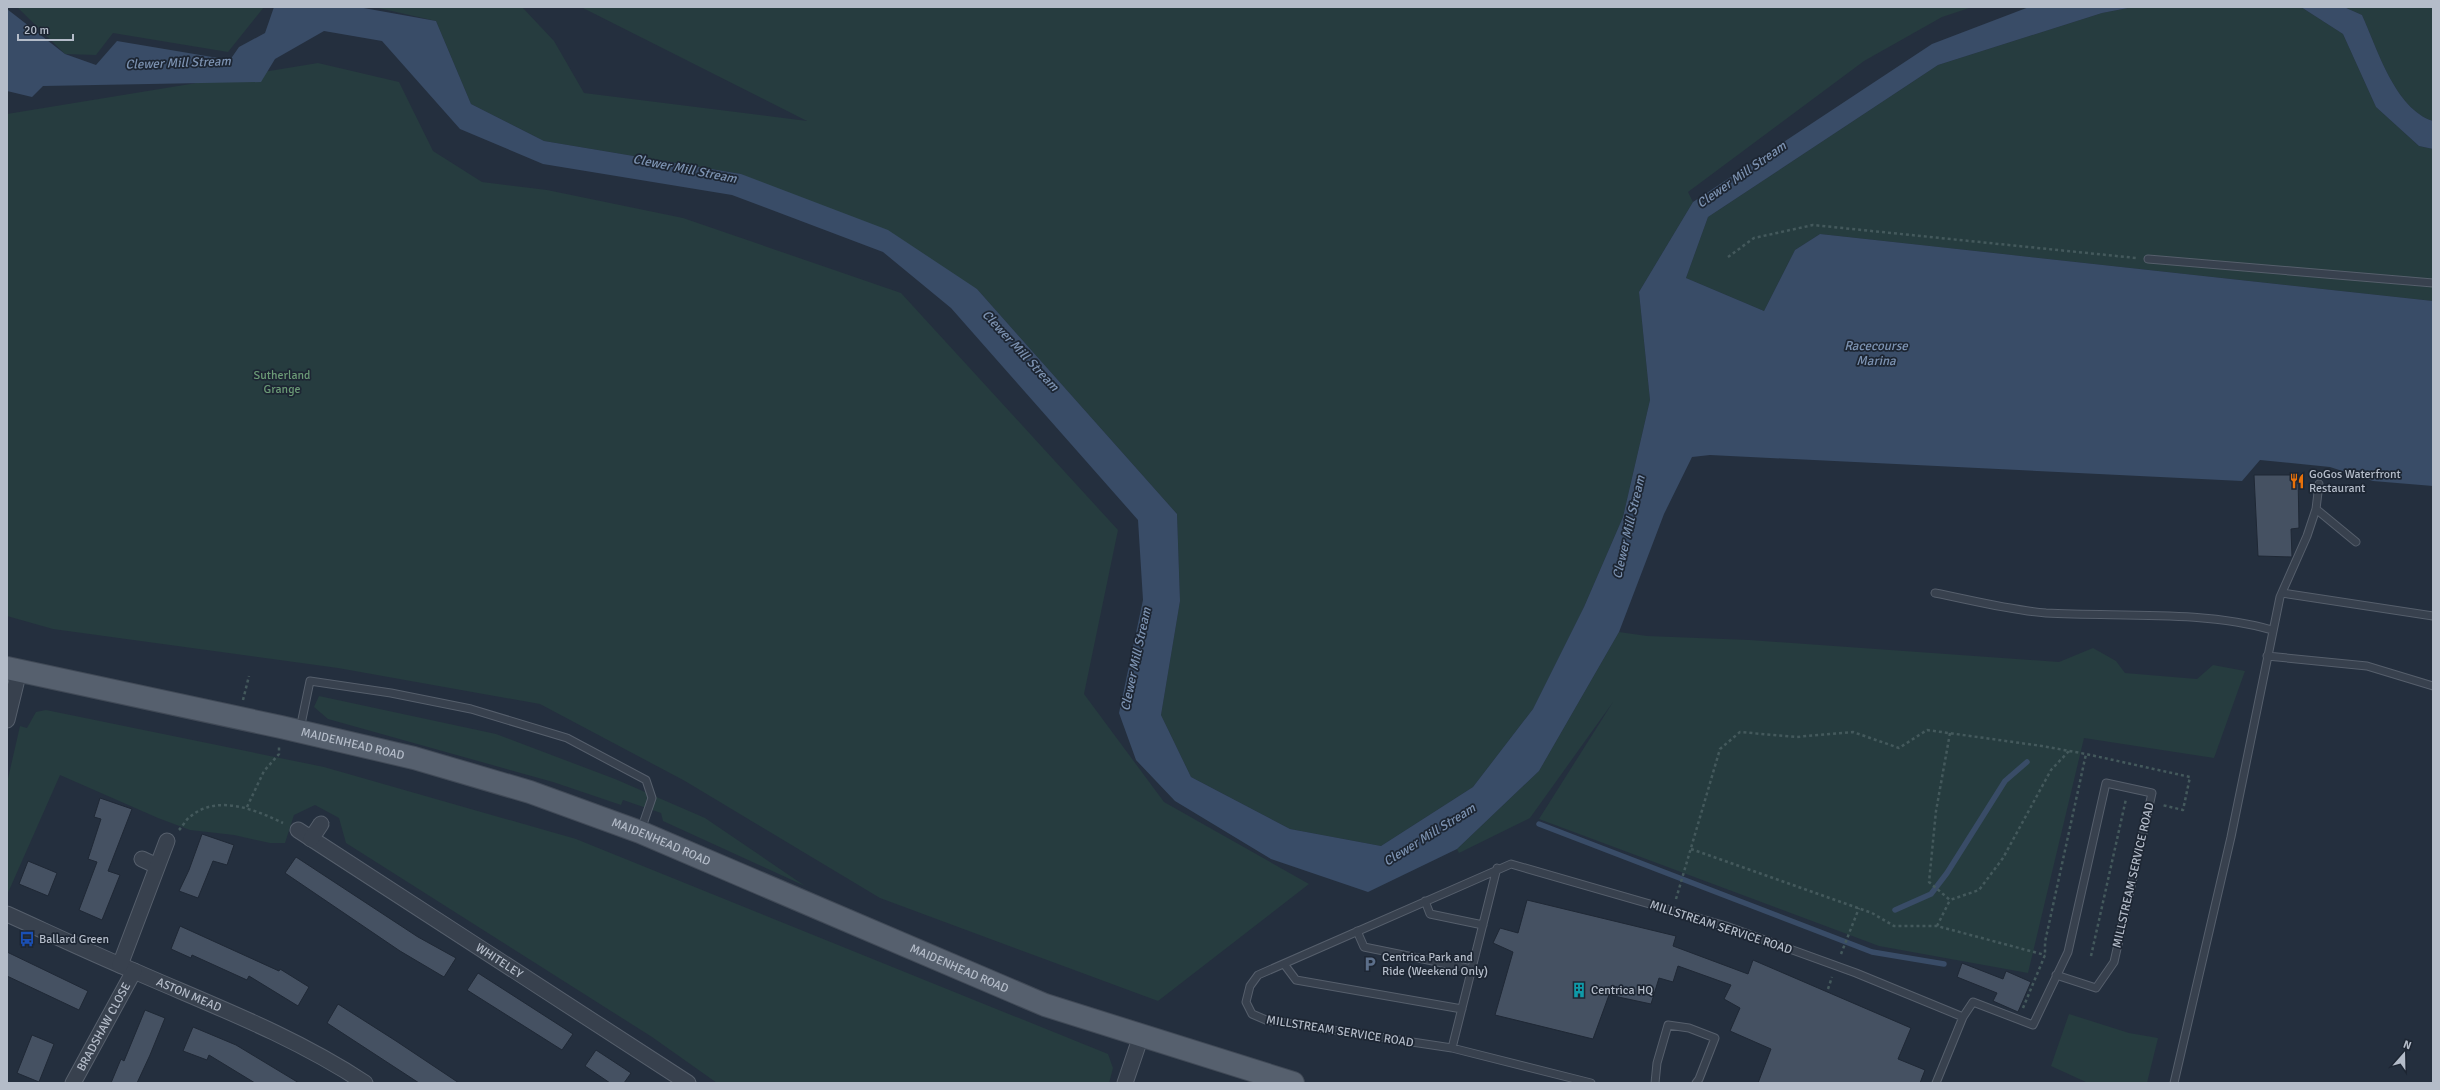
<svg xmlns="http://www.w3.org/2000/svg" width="2440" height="1090" viewBox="0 0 2440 1090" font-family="Signika,sans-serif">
  <rect width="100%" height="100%" fill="#242f3e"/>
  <!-- green -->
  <path fill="#263c3f" d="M17 7H264L228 52 113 33 96 55 65 54Z
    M374 7H522L554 41 584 93 807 121 581 7H1972L1942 17 1864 61 1688 192 1693 202 1639 292 1650 400 1623 517 1584 607 1533 709 1473 787 1381 846 1290 829 1191 777 1161 715 1180 601 1177 514 977 289 741 174 544 141 471 104 436 21Z
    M2133 7H2301L2343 34 2376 107 2419 146 2433 149V301L1820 234 1795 250 1764 311 1686 278 1708 217 1938 65 2102 13Z
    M2344 7H2433V121C2395 109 2377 48 2362 15Z
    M318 63 399 82 433 151 482 182 547 190 683 218 901 293 1118 530 1084 694 1164 802 1309 884 1158 1001 880 898 685 781 540 704 338 668 53 629 7 616V114Z
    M1619 632 1647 636 1750 640 2059 662 2093 648 2116 661 2125 673 2197 679 2213 665 2245 671 2214 758 2084 738 2028 973 1879 946 1539 819 1613 702 1530 818 1459 853 1457 849 1539 771Z
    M319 696 496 734 615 779 705 818 805 886 663 821 661 813 623 800 621 805 553 782 328 719 314 707Z
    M46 710 324 767 576 839 1108 1054 1113 1068 1109 1083H717L652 1037 346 843 339 818 315 805 294 815 285 843H270L234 835 190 830 158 818 60 775 7 895V783L20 726 27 728 36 712Z
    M2069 1014 2129 1033 2158 1038 2147 1083H2088L2051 1066Z"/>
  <!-- water -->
  <path fill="#394c67" d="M274 7H358L436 21 471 104 544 141 741 174 888 230 977 289 1177 514 1180 601 1161 715 1191 777 1290 829 1381 846 1473 787 1533 709 1584 607 1623 517 1650 400 1639 292 1693 202 1932 44 2029 7H2133L2102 13 1938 65 1708 217 1686 278 1764 311 1795 250 1820 234 2433 301V486L2373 481 2330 467 2260 460 2242 481 1710 455 1692 457 1664 514 1619 632 1539 771 1457 849 1368 892 1271 859 1175 801 1136 760 1119 713 1143 600 1138 520 951 308 883 252 732 195 543 164 460 129 382 41 324 31 275 59 261 82 43 86 32 97 7 91V9L65 54 96 65 117 41 230 60 239 47 265 33Z
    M2301 7H2344L2362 15C2377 48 2395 109 2433 121V149L2419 146 2376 107 2343 34Z"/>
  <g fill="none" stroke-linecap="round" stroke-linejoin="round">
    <!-- stream -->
    <path stroke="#394c67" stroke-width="5.5" d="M1539 824 1872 952 1944 964
      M1895 910 1931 894 1947 873 2005 781 2027 762"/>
  </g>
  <!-- building -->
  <path fill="#455162" stroke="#1f2835" d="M2254 475H2298L2299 528 2291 529 2292 557 2258 556Z
    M100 798 132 809 108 871 120 875 102 920 79 910 97 862 88 859 101 819 94 817Z
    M202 834 234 845 227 865 213 861 198 898 179 891 189 870Z
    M296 857 418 937 456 958 444 977 400 951 285 873Z
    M28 861 57 873 48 896 19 884Z
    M1527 900 1676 936 1673 946 1748 974 1753 960 1911 1028 1898 1059 1925 1070 1920 1083H1758L1771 1049 1730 1031 1740 1008 1724 999 1731 985 1678 966 1673 982 1659 978 1651 1004 1609 995 1593 1039 1495 1015 1513 952 1493 943 1500 928 1518 933Z
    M180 926 279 971 280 969 309 987 298 1006 249 976 247 980 192 955 191 958 171 949Z
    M7 952 88 991 79 1010 7 976Z
    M1962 963 2003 979 2006 971 2031 982 2018 1012 1993 1001 1997 993 1957 977Z
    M478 973 573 1034 562 1050 467 990Z
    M338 1004 396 1041 459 1083H419L327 1023Z
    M145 1010 165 1018 150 1055 137 1083H111L121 1059 124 1061Z
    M193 1027 236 1045 299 1083H255L209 1055 207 1060 183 1051Z
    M32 1035 54 1044 39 1082 17 1073Z
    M596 1050 631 1073 624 1083H610L585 1066Z"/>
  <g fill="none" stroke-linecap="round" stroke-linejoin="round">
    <!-- service casing -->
    <g stroke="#565f6c" stroke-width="9">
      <path id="service" d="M2148 259 2433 283
        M2316 509 2356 542
        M1935 593C1971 600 2009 610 2046 613 2117 617 2204 610 2272 630
        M2282 593 2433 616
        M2267 656 2367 666 2433 686
        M300 729 310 681 391 693 471 709 567 738 646 780 652 798 641 830
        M1425 901 1430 914 1483 925
        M1357 931 1364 947 1472 969
        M1284 964 1296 980 1462 1009
        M1452 1048 1497 868
        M1591 1083 1452 1048 1266 1020 1252 1014 1246 1002 1250 986 1258 975 1511 864 1726 926 1856 973 1963 1017
        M1655 1083 1657 1063 1668 1025 1689 1028 1715 1038 1699 1079 1696 1083
        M1936 1083 1963 1017 1973 1002 2033 1025 2068 952 2106 783 2152 793 2114 962 2096 988 2056 975
        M2174 1083 2231 837 2280 597 2307 536 2316 509 2319 484"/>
    </g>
    <!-- minor casing -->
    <g stroke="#565f6c" stroke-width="17">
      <g id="minor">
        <path d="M7 720 19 671"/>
        <path id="s1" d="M298 830 688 1083"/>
        <path d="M311 839 321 824"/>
        <path d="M142 859 157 866"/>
        <path id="s2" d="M7 914C49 933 91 953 134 971 214 1006 292 1035 365 1083"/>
        <path d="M120 965 167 841"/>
        <path id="s3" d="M73 1083 134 971"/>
        <path d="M1125 1083 1141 1036"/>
      </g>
    </g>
    <!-- primary casing -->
    <g stroke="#414a57" stroke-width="24">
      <g id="primary">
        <path id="s4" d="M7 668 281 727 414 758 530 792 640 832 1045 1005 1293 1083"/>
      </g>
    </g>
    <!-- path -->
    <path stroke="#44595c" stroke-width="2.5" stroke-dasharray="3 3" stroke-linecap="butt" d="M1728 257 1754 238 1813 225 2136 258
      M243 700 249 676
      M1950 733 1936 811 1929 882 1950 900 1979 890 2003 858 2051 770 2069 751
      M247 807 264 771 279 754V747
      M179 830C183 826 186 819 191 816 218 794 256 810 283 823
      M1691 849 1872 913 1894 926H1937L2045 955
      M1676 899 1720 749 1740 732 1796 737 1853 732 1899 748 1927 730 2042 746 2086 754
      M1937 926 1950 900
      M1841 954 1859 908
      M2091 956 2126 799
      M1828 989 1832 977
      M2023 1008 2045 955V942L2086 754 2190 777 2183 810 2162 805"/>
    <!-- service -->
    <use href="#service" stroke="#38414e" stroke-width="7"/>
    <!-- minor -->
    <use href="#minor" stroke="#38414e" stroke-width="15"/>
    <!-- primary -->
    <use href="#primary" stroke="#56606e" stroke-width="22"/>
  </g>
  <!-- icons -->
  <defs>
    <g id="restaurant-bare" transform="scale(1.2)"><path d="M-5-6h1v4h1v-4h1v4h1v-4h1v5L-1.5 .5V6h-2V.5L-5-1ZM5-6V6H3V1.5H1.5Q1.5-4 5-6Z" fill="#e8710a" stroke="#1d2633" stroke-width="2.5" paint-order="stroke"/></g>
    <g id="bus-bare" transform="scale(1.2)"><path d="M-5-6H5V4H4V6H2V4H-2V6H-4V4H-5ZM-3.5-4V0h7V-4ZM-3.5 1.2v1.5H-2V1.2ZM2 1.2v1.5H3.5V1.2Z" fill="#1a4fb4" stroke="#1d2633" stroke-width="2.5" paint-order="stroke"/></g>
    <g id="parking-bare" transform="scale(1.2)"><path d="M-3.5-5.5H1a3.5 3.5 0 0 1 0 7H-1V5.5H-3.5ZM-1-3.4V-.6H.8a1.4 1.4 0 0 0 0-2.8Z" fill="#5c6f8a" stroke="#1d2633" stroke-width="2.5" paint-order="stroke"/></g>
    <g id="building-bare" transform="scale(1.2)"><path d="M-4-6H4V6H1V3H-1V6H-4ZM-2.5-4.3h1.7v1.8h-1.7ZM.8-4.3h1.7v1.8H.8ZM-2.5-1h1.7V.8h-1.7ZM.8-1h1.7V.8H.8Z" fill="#0f9aa8" stroke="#1d2633" stroke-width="2.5" paint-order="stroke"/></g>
  </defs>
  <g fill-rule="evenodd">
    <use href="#restaurant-bare" x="2297" y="481"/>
    <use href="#bus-bare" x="27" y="939"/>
    <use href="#parking-bare" x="1370" y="964"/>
    <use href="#building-bare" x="1579" y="990"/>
  </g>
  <g text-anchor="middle" stroke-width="3.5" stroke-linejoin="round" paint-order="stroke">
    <!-- park labels -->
    <g font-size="12" fill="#6b9a76" stroke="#1d2633">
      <text x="282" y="379">Sutherland<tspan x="282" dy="14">Grange</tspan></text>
    </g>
    <!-- poi labels -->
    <g font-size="12" fill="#b4bcc9" stroke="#1d2633" text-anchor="start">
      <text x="2309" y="478">GoGos Waterfront<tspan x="2309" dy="14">Restaurant</tspan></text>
      <text x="39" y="943">Ballard Green</text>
      <text x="1382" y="961">Centrica Park and<tspan x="1382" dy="14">Ride (Weekend Only)</tspan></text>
      <text x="1591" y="994">Centrica HQ</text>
    </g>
    <!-- street labels -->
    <g font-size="12" fill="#b4bcc9" stroke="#1d2633">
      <text dy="4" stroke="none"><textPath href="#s4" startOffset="354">MAIDENHEAD ROAD</textPath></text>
      <text dy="4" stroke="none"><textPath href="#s4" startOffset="678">MAIDENHEAD ROAD</textPath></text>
      <text transform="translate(2133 875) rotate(-77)" y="4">MILLSTREAM SERVICE ROAD</text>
      <text transform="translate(1721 927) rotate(18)" y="4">MILLSTREAM SERVICE ROAD</text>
      <text dy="4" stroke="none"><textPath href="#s1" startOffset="240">WHITELEY</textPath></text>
      <text dy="4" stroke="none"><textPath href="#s4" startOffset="1002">MAIDENHEAD ROAD</textPath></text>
      <text dy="4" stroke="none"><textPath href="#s2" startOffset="199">ASTON MEAD</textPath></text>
      <text dy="4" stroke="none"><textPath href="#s3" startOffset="64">BRADSHAW CLOSE</textPath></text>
      <text transform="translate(1340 1031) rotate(9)" y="4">MILLSTREAM SERVICE ROAD</text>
    </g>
    <!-- water labels -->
    <g font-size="13" font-style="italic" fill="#7c92b1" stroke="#1d2633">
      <text transform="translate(178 62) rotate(-2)" y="5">Clewer Mill Stream</text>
      <text transform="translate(685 168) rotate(11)" y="5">Clewer Mill Stream</text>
      <text transform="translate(1741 174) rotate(-35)" y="5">Clewer Mill Stream</text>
      <text x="1876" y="350">Racecourse<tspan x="1876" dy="15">Marina</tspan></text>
      <text transform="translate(1021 350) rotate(47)" y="5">Clewer Mill Stream</text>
      <text transform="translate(1628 527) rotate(-77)" y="5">Clewer Mill Stream</text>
      <text transform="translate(1135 659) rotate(-78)" y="5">Clewer Mill Stream</text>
      <text transform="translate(1429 834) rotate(-32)" y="5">Clewer Mill Stream</text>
    </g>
  </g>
  <!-- border -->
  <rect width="2440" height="1090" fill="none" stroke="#b4bcc9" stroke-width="16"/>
  <!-- north arrow -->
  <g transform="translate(2404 1054) rotate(20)" stroke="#1d2633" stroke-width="3" paint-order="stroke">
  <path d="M0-3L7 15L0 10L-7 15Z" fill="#b4bcc9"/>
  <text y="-6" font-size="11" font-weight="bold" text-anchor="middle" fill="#b4bcc9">N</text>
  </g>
  <!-- scale -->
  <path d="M18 34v6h55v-6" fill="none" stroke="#b4bcc9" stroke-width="2"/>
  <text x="24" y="34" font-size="12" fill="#b4bcc9" stroke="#1d2633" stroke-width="3" paint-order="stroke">20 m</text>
</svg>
